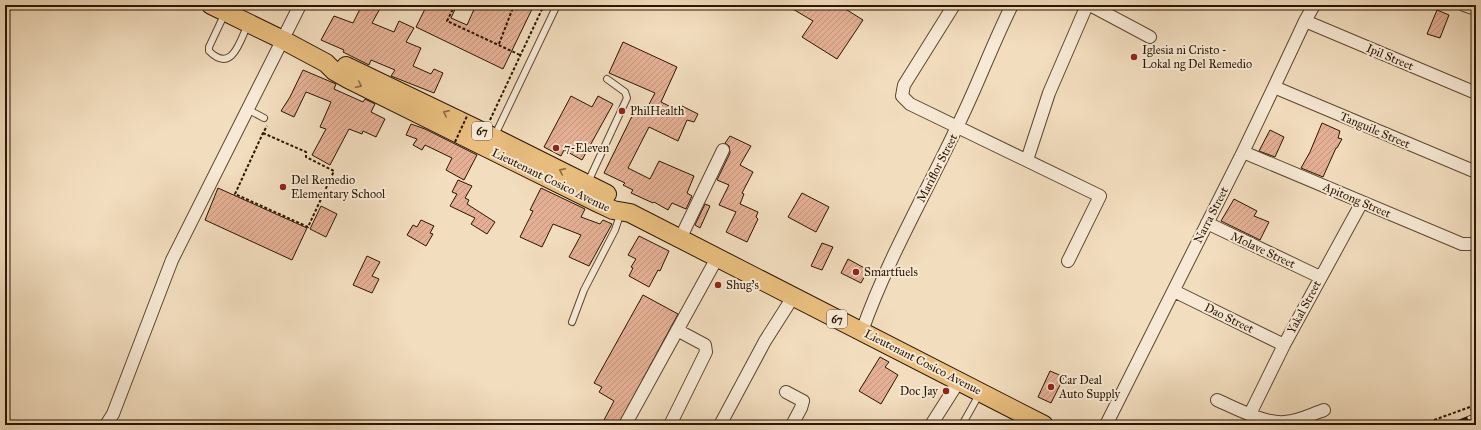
<svg xmlns="http://www.w3.org/2000/svg" width="1481" height="430" viewBox="0 0 1481 430" font-family="'IM FELL Great Primer',serif">
  <defs>
    <pattern id="building-hatch" width="6" height="6" patternUnits="userSpaceOnUse"><rect width="6" height="6" fill="#e4af94"/><path d="M-1 1l2-2M0 6l6-6M5 7l2-2" fill="none" stroke="#c4967e"/></pattern>
  </defs>
  <rect width="100%" height="100%" fill="#f2ddbe"/>
  <filter id="stains"><feTurbulence type="fractalNoise" baseFrequency=".005" numOctaves="4"/><feColorMatrix values="0 0 0 0 .2 0 0 0 0 .09 0 0 0 0 .02 0 0 0 .5 -.17"/></filter>
  <radialGradient id="worn" r=".72"><stop offset=".6" stop-color="#630" stop-opacity="0"/><stop offset="1" stop-color="#630" stop-opacity=".3"/></radialGradient>
  <!-- building -->
  <path fill="url(#building-hatch)" stroke="#2a1600" d="M362 5H382L372 23 394 32 399 21 414 28 406 42 421 48 413 66 431 74 434 69 443 73 434 93 391 76 395 70 371 60 369 65 343 52 344 50 321 40 334 16 353 23Z
    M427 5H457L451 18 467 25 476 5H534L503 69 416 27Z
    M786 5H839L863 20 837 59 802 37 813 21Z
    M1437 10 1449 15 1440 38 1427 34Z
    M623 42 677 67 661 102 677 110 680 105 698 114 694 122 687 120 678 141 649 127 628 168 650 179 659 161 694 176 687 193 692 196 686 209 672 203 668 210 654 202 653 203 631 193 633 190 623 185 625 183 604 173 637 106 646 110 655 93 609 73Z
    M303 70 336 84 334 89 363 102 365 99 375 104 371 112 385 119 376 137 363 131 362 134 349 129 330 165 312 155 326 129 320 127 331 102 306 92 294 117 281 111 290 97Z
    M571 96 592 107 598 96 613 104 582 160 564 150 561 156 544 147Z
    M1322 123 1340 131 1338 138 1342 139 1337 148H1336L1323 177 1301 168 1310 152Z
    M411 124 425 129 477 155 464 180 446 170 452 158 425 145 422 150 413 145 417 139 406 135Z
    M1270 130 1284 137 1275 157 1259 151Z
    M730 136 751 146 740 165 753 172 742 193 744 194 740 204 758 212 756 217 758 219 747 242 726 232 736 212 719 205 729 185 717 180 730 153 729 146 725 143Z
    M458 180 472 186 465 198 469 200 467 204 495 222 487 234 471 224 475 218 450 206 457 194 452 192Z
    M218 188 307 228 292 260 205 220Z
    M541 188 585 209 581 217 600 224 603 220 612 224 589 266 569 257 581 235 553 224 542 247 520 237 533 211 530 210Z
    M802 193 829 207 816 232 788 217Z
    M1234 199 1257 211 1254 216 1269 222 1260 240 1221 221Z
    M705 204 710 206 700 228 695 225Z
    M321 206 337 214 326 237 310 229Z
    M421 220 434 226 430 233 433 234 426 246 407 235 413 225 417 227Z
    M639 236 669 251 660 271 658 270 649 287 629 276 633 268 631 267 636 259 628 255Z
    M822 243 833 247 822 270 811 266Z
    M367 256 380 262 372 276 379 279 372 293 353 285Z
    M848 259 868 270 861 283 841 273Z
    M643 295 678 314 618 425H614L604 420 614 401 599 392 602 387 594 383Z
    M880 357 889 362 885 367 898 375 881 404 859 391Z
    M1050 371 1064 377 1051 403 1038 397Z"/>
  <g fill="none" stroke-linecap="round" stroke-linejoin="round">
    <!-- lane casing -->
    <g stroke="#5c4830" stroke-width="8">
      <path id="lane" d="M225 13 209 47V51C232 74 240 41 248 24
        M249 110 264 118
        M495 135 557 5
        M588 182 627 98 625 92 607 79
        M572 322 584 290 615 230 621 212
        M962 425 980 393"/>
    </g>
    <!-- street casing -->
    <g stroke="#5c4830" stroke-width="14">
      <path id="street" d="M954 5 904 85 902 96 910 104 1100 196 1068 261
        M1090 5 1150 37
        M1464 5 1476 9
        M1305 21 1476 93
        M1274 87 1476 172
        M1243 152 1462 244H1473L1476 242
        M1027 160 1049 93 1087 5
        M1207 223 1320 277
        M680 239 723 150
        M1174 291 1284 345
        M862 331C887 260 925 195 957 127 977 87 992 45 1012 5
        M786 392 803 401 801 408 792 425
        M1217 400C1235 408 1265 424 1285 422 1299 421 1312 414 1324 410
        M1250 414 1284 345 1362 202
        M106 425 113 414 172 260 300 5
        M625 425 717 258
        M670 425 706 352 705 345 677 330
        M720 425 765 341 793 297
        M931 425 959 381
        M1106 425 1243 152 1274 87 1305 21 1314 5"/>
    </g>
    <!-- primary casing -->
    <g stroke="#2a1600" stroke-width="20">
      <path id="primary" d="M211 5 283 40 326 63 334 71 348 79 596 202 613 210 630 213 1044 425
        M346 66 475 128 607 194"/>
    </g>
    <!-- path -->
    <path stroke="#2a1600" stroke-width="2" stroke-dasharray="3 2" stroke-linecap="butt" d="M455 5 447 21 520 55
      M533 5 542 9
      M5 12 19 5
      M499 44 514 5
      M490 120 544 5
      M263 133 306 152V157L334 171 308 227 235 194 263 133 267 126
      M1420 425 1470 407 1475 416"/>
    <!-- lane -->
    <use href="#lane" stroke="#f7e9d5" stroke-width="6"/>
    <!-- street -->
    <use href="#street" stroke="#f7e9d5" stroke-width="12"/>
    <!-- primary -->
    <use href="#primary" stroke="#e9be7f" stroke-width="18"/>
    <!-- rail casing -->
    <g stroke="#2a1600" stroke-width="4.5">
      <path id="rail" d="M1451 425 1476 415"/>
    </g>
    <!-- rail -->
    <use href="#rail" stroke="#f7e9d5" stroke-width="3" stroke-dasharray="9" stroke-linecap="butt"/>
    <!-- path-bridge -->
    <path stroke="#2a1600" stroke-width="2" stroke-dasharray="3 2" stroke-linecap="butt" d="M455 142 467 116"/>
  </g>
  <!-- one-way arrows -->
  <defs><path id="oneway-chevron" d="M-2-3.5L2.5 0L-2 3.5" fill="none" stroke-width="1.6" stroke-linecap="round" stroke-linejoin="round"/></defs>
  <g stroke="#8a6a40">
    <use href="#oneway-chevron" transform="translate(359 85) rotate(27)"/>
    <use href="#oneway-chevron" transform="translate(446 113) rotate(-154)"/>
    <use href="#oneway-chevron" transform="translate(562 171) rotate(-154)"/>
  </g>
  <!-- markers -->
  <g fill="#8f2418" stroke="#f7e9d5" stroke-width="1.5">
    <circle cx="1134" cy="57" r="4"/>
    <circle cx="622" cy="111" r="4"/>
    <circle cx="556" cy="148" r="4"/>
    <circle cx="283" cy="187" r="4"/>
    <circle cx="856" cy="272" r="4"/>
    <circle cx="718" cy="285" r="4"/>
    <circle cx="1051" cy="387" r="4"/>
    <circle cx="946" cy="391" r="4"/>
  </g>
  <g text-anchor="middle" stroke-width="4" stroke-linejoin="round" paint-order="stroke">
    <!-- shield labels -->
    <g fill="#f7e9d5" stroke="#685540" stroke-width="1">
      <rect x="472" y="122" width="20" height="18" rx="3"/>
      <rect x="827" y="310" width="20" height="18" rx="3"/>
    </g>
    <g font-size="11" font-weight="bold" fill="#2a1600">
      <text x="482" y="135">67</text>
      <text x="837" y="323">67</text>
    </g>
    <!-- poi labels -->
    <g font-size="12" fill="#2a1600" stroke="#f7e9d5" text-anchor="start">
      <text x="1142" y="54">Iglesia ni Cristo -<tspan x="1142" dy="14">Lokal ng Del Remedio</tspan></text>
      <text x="630" y="115">PhilHealth</text>
      <text x="564" y="152">7-Eleven</text>
      <text x="291" y="184">Del Remedio<tspan x="291" dy="14">Elementary School</tspan></text>
      <text x="864" y="276">Smartfuels</text>
      <text x="726" y="289">Shug's</text>
      <text x="1059" y="384">Car Deal<tspan x="1059" dy="14">Auto Supply</tspan></text>
      <text x="938" y="395" text-anchor="end">Doc Jay</text>
    </g>
    <!-- street labels -->
    <g font-size="12" fill="#2a1600" stroke="#f7e9d5">
      <text transform="translate(1390 57) rotate(23)" y="4">Ipil Street</text>
      <text transform="translate(1375 130) rotate(23)" y="4">Tanguile Street</text>
      <text transform="translate(937 168) rotate(-63)" y="4">Mariflor Street</text>
      <text transform="translate(551 180) rotate(26)" y="4">Lieutenant Cosico Avenue</text>
      <text transform="translate(1357 200) rotate(23)" y="4">Apitong Street</text>
      <text transform="translate(1211 215) rotate(-63)" y="4">Narra Street</text>
      <text transform="translate(1263 250) rotate(25)" y="4">Molave Street</text>
      <text transform="translate(1304 307) rotate(-62)" y="4">Yakal Street</text>
      <text transform="translate(1229 318) rotate(26)" y="4">Dao Street</text>
      <text transform="translate(923 362) rotate(27)" y="4">Lieutenant Cosico Avenue</text>
    </g>
  </g>
  <!-- margin -->
  <rect width="1481" height="430" fill="none" stroke="#f2ddbe" stroke-width="20"/>
  <rect x="6" y="6" width="1469" height="418" fill="none" stroke="#2a1600" stroke-width="2"/>
  <rect x="10" y="10" width="1461" height="410" fill="none" stroke="#2a1600"/>
  <rect width="100%" height="100%" filter="url(#stains)"/>
  <rect width="100%" height="100%" fill="url(#worn)"/>
</svg>
